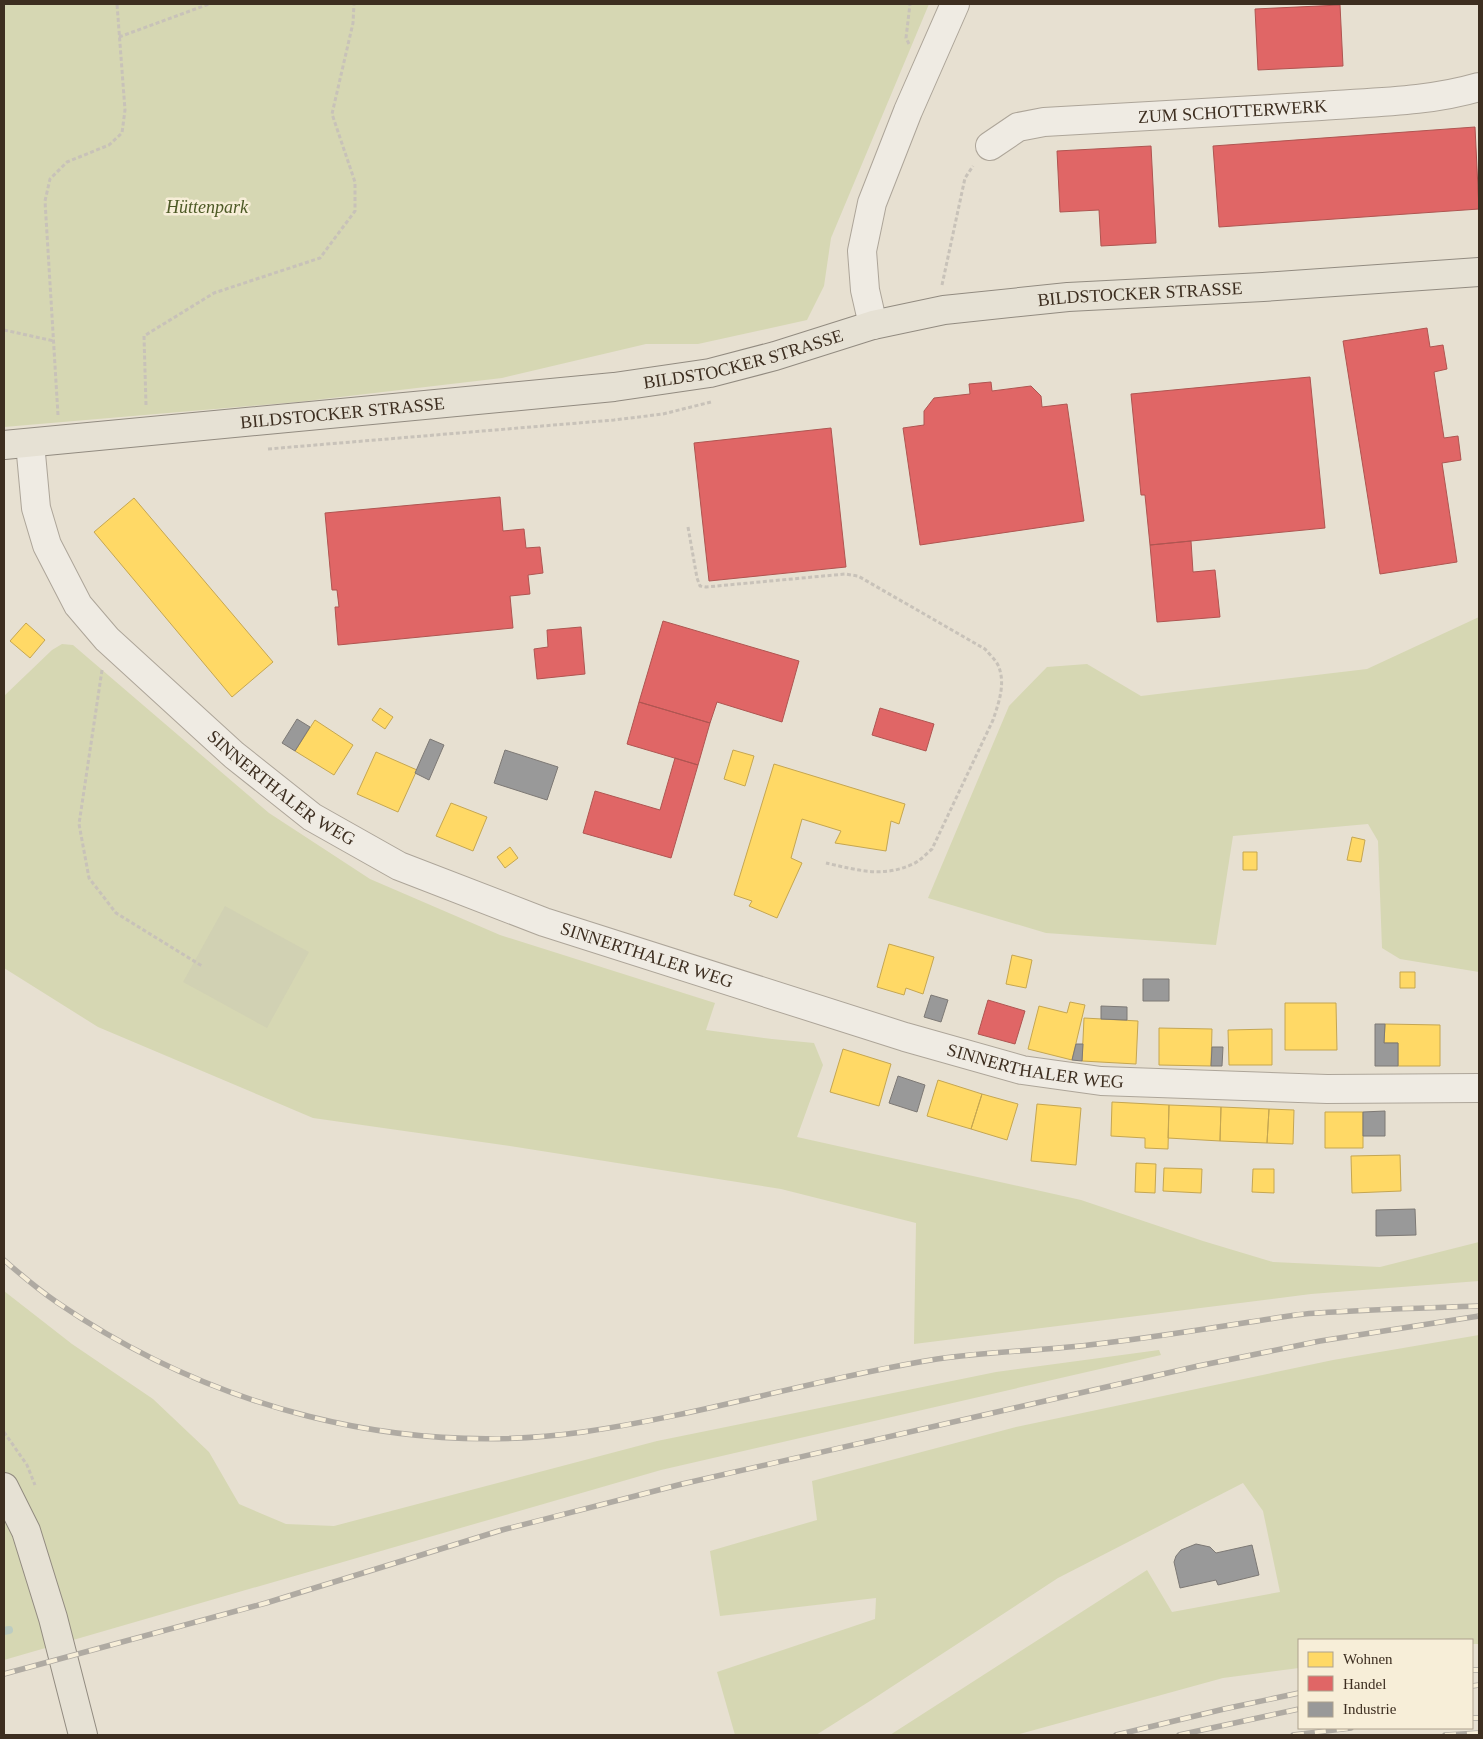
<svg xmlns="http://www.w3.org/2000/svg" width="1483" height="1739" viewBox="0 0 1483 1739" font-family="'Times New Roman',serif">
  <rect width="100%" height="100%" fill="#e7e0d1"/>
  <!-- green -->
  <path fill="#d6d7b3" d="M4 4H929L831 238 824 286 807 320 698 344H646L502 378 298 402 4 427Z
    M1479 617V972L1400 959 1382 948 1378 841 1368 824 1233 836 1216 945 1046 933 928 898 1009 706 1047 667 1087 664 1141 696 1367 669Z
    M62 644 73 645 269 813 370 879 500 935 715 1003 706 1030 772 1039 814 1043 823 1065 797 1137 1081 1200 1203 1241 1273 1262 1380 1267 1479 1242V1281L1311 1294 914 1344 916 1223 781 1189 510 1146 313 1118 98 1027 4 968V696L52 650Z
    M4 1291 72 1344 153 1399 209 1452 239 1504 286 1524 334 1526 657 1441 996 1372 1159 1350 1161 1355 661 1470 4 1660Z
    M1479 1335V1644H1472V1640H1299V1668L1223 1678 1016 1735H890L1147 1570 1172 1612 1280 1592 1263 1511 1243 1483 1058 1578 870 1701 816 1735H735L717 1672 875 1619 876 1598 720 1616 710 1551 817 1520 812 1481 1016 1427 1333 1360Z"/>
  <!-- cemetery -->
  <path fill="#d1d1b3" d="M225 906 309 952 267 1028 183 982Z"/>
  <!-- homes -->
  <path fill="#ffd966" stroke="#c5a651" d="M134 498 273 662 232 697 94 532Z
    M26 623 45 640 30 658 10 641Z
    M380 708 393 717 385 729 372 720Z
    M315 720 353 745 334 775 295 751Z
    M733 750 754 756 745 786 724 779Z
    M376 752 417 770 398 812 357 794Z
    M774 764 905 804 899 824 891 821 886 851 835 843 841 831 802 819 791 858 802 863 777 918 749 906 752 901 734 895Z
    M451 803 487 817 473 851 436 836Z
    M1352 837 1365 840 1361 862 1347 860Z
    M510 847 518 858 505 868 497 857Z
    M1243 852H1257V870H1243Z
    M889 944 934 957 923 994 906 988 904 995 877 987Z
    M1012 955 1032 960 1026 988 1006 984Z
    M1400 972H1415V988H1400Z
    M1070 1002 1085 1005 1072 1060 1028 1049 1039 1006 1067 1013Z
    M1285 1003H1336L1337 1050H1285Z
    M1084 1018 1138 1021 1136 1064 1082 1061Z
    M1385 1024 1440 1025V1066H1398V1043H1384Z
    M1159 1028 1212 1029 1211 1066 1159 1065Z
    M1272 1029V1065H1229L1228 1030Z
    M843 1049 891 1064 879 1106 830 1092Z
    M938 1080 982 1094 971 1129 927 1116Z
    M982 1094 1018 1104 1007 1140 971 1129Z
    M1112 1102 1169 1105 1168 1149 1145 1148V1138L1111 1136Z
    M1037 1104 1081 1108 1076 1165 1031 1161Z
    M1169 1105 1221 1107 1220 1141 1168 1138Z
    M1221 1107 1269 1109 1267 1143 1220 1141Z
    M1269 1109 1294 1110 1293 1144 1267 1143Z
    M1325 1112H1363V1148H1325Z
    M1400 1155 1401 1191 1352 1193 1351 1156Z
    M1136 1163 1156 1164 1155 1193 1135 1192Z
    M1164 1168 1202 1169 1201 1193 1163 1191Z
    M1253 1169H1274V1193L1252 1192Z"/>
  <!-- shops -->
  <path fill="#e06666" stroke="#af5551" d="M1340 5 1343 66 1258 70 1255 9Z
    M1475 127 1479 209 1219 227 1213 146Z
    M1151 146 1156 243 1101 246 1099 210 1060 212 1057 151Z
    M1427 328 1430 347 1443 345 1447 369 1434 372 1444 438 1458 436 1461 460 1442 463 1457 562 1380 574 1343 341Z
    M1310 377 1325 528 1150 545 1145 495H1141L1131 394Z
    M991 382 992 391 1031 386 1041 396 1042 407 1067 404 1084 521 920 545 903 428 924 425V411L934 398 970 394 969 384Z
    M831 428 846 567 709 581 694 443Z
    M500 497 503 531 524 529 526 548 540 547 543 573 528 575 530 594 510 596 513 628 338 645 335 607H339L337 590H332L325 513Z
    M1191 541 1193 572 1215 570 1220 617 1157 622 1150 545Z
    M663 621 799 661 782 722 717 702 710 723 639 702Z
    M581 627 585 674 537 679 534 649 548 647 547 630Z
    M639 702 710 723 698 765 627 744Z
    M880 708 934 724 926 751 872 735Z
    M675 758 698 765 671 858 583 833 595 791 660 810Z
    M988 1000 1025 1011 1015 1044 978 1034Z"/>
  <!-- industry -->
  <path fill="#999" stroke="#7d7975" d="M297 719 310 727 295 751 282 743Z
    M430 739 444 745 429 780 415 773Z
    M505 750 558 767 547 800 494 783Z
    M1143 979H1169V1001H1143Z
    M931 995 948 1000 941 1022 924 1017Z
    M1101 1006 1127 1007V1020L1101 1019Z
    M1375 1024H1385L1384 1043H1398V1066H1375Z
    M1076 1044H1083L1082 1061 1072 1060Z
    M1212 1047H1223L1222 1066H1211Z
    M898 1076 925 1085 917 1112 889 1103Z
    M1385 1111V1136H1363V1112Z
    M1415 1209 1416 1235 1376 1236V1210Z
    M1196 1544 1210 1547 1216 1553 1252 1545 1259 1575 1218 1585 1216 1580 1180 1588 1174 1562 1176 1556 1181 1550Z"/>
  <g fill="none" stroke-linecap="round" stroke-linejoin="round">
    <!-- stream -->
    <path stroke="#bcccc2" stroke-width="8" d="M4 1631 9 1630"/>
    <!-- minor casing -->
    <g stroke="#ada599" stroke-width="30">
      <g id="minor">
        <path id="s1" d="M990 146 1018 127 1044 122C1137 117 1229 112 1321 106 1374 102 1428 102 1479 87"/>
        <path d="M873 325 865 290 862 251 872 203 908 111 955 4"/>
        <path id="s2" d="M30 443 36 508 47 545 78 605 107 639 234 755 312 817 399 866 544 922 905 1037 1022 1070 1101 1081 1327 1089 1479 1088"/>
      </g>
    </g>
    <!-- major casing -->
    <g stroke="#928b80" stroke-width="30">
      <g id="major">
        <path id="s3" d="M4 445 614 387 710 373 775 356 873 325 944 310 1068 297 1263 287 1479 272"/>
        <path d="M4 1487 26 1531 53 1618 83 1735"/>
      </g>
    </g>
    <!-- path -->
    <path stroke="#c8c2b9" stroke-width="3" stroke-dasharray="4 2.5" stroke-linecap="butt" d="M119 37 209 4
      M909 44 906 38 910 4
      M942 285 965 178 973 166
      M4 330 54 341
      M146 405 144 336 214 293 320 258 355 211V182L332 114 353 23 354 4
      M58 415 45 201 50 179 67 162 109 145 122 133 125 110 117 4
      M268 449 614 420 663 414 711 402
      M688 527 697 578 700 586 706 587 845 574 858 576 985 649C989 654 995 659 998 665 1006 683 999 702 993 720L932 849C926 854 920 861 913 864 883 878 857 870 826 863
      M102 670 79 824 89 878 116 913 202 966
      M4 1432 27 1465 35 1485"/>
    <!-- minor -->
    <use href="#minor" stroke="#efebe3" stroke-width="28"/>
    <!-- major -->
    <use href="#major" stroke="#e6e1d4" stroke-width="28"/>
    <!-- rail casing -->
    <g stroke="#afaaa2" stroke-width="5.5">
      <path id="rail" d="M4 1260C21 1275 39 1290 58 1303 210 1407 399 1458 583 1432 702 1415 818 1378 937 1359 990 1351 1044 1351 1097 1344 1148 1338 1199 1330 1250 1322 1272 1319 1295 1314 1318 1313 1372 1309 1426 1308 1479 1306
        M1472 1670H1479
        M4 1674 266 1603 502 1530 682 1484 1198 1366 1320 1341 1479 1316
        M1472 1686 1479 1685
        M1472 1718H1479
        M1116 1735 1224 1709 1299 1693
        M1179 1735 1299 1709
        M1293 1735 1351 1728
        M1445 1735 1479 1733"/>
    </g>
    <!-- rail -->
    <use href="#rail" stroke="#f7eed8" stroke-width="4" stroke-dasharray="11" stroke-linecap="butt"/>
  </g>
  <g text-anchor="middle" stroke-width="5" stroke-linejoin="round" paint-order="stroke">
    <!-- street labels -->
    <g font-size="18" fill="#3d2e20" stroke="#f7eed8">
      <text dy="6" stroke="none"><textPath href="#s1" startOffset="249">ZUM SCHOTTERWERK</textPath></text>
      <text dy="6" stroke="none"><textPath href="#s3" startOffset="1149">BILDSTOCKER STRASSE</textPath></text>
      <text dy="6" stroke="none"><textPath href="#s3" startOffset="745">BILDSTOCKER STRASSE</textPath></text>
      <text dy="6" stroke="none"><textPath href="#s3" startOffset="340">BILDSTOCKER STRASSE</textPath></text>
      <text dy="6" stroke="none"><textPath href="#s2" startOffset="446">SINNERTHALER WEG</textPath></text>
      <text dy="6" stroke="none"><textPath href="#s2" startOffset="851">SINNERTHALER WEG</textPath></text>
      <text dy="6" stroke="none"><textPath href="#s2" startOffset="1256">SINNERTHALER WEG</textPath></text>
    </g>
    <!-- park labels -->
    <g font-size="18" font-style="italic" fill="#4d5a26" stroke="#f7eed8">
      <text x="207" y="213">Hüttenpark</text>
    </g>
  </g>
  <!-- border -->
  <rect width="1483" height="1739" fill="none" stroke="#3d2e20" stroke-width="10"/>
  <!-- legend -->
  <rect x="1298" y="1639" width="175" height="90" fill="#f7eed8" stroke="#ada18e"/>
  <rect x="1308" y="1652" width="25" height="15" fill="#ffd966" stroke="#ada18e"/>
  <text x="1343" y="1664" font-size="15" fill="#3d2e20">Wohnen</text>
  <rect x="1308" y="1676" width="25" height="15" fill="#e06666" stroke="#ada18e"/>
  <text x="1343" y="1689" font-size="15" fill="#3d2e20">Handel</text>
  <rect x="1308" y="1702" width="25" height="15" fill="#999999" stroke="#ada18e"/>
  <text x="1343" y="1714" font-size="15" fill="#3d2e20">Industrie</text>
</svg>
